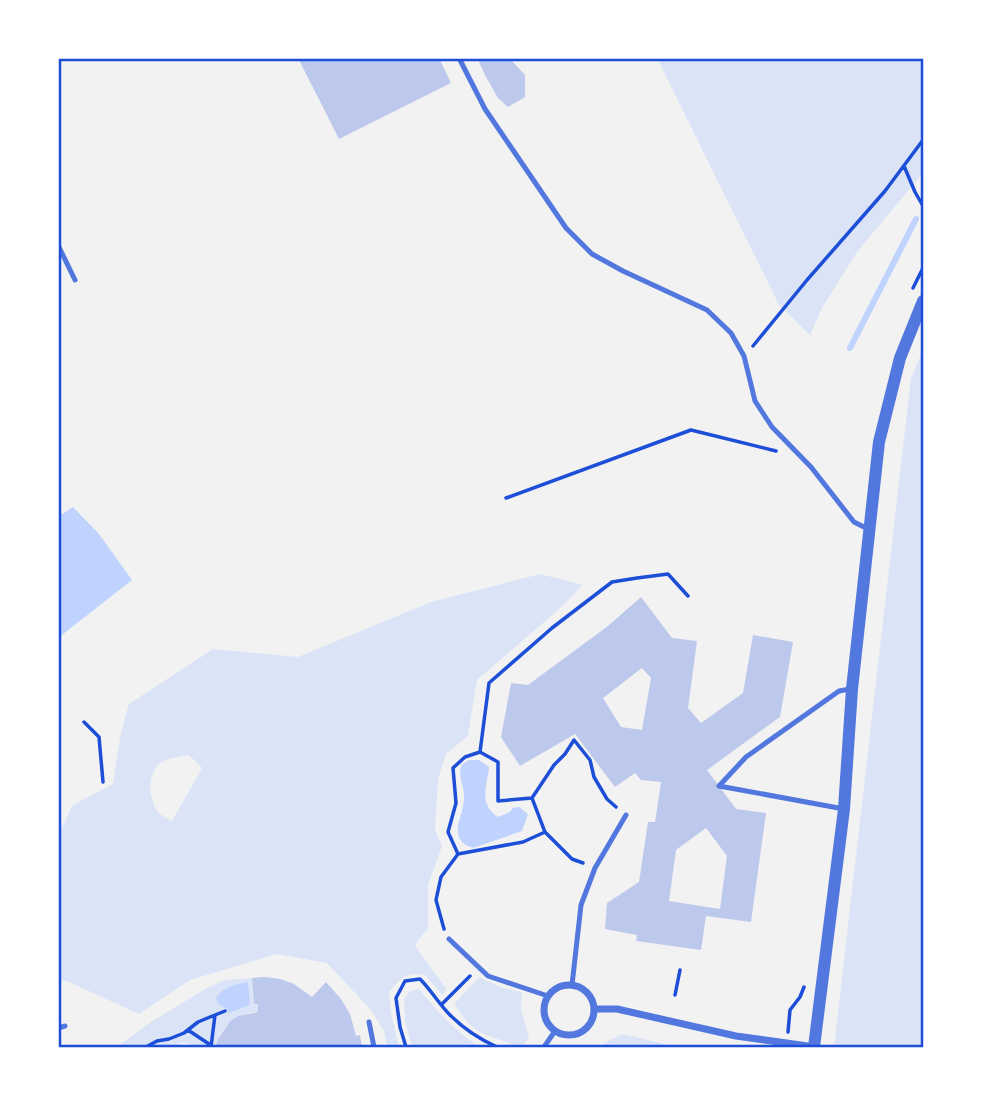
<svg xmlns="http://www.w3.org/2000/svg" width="981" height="1105" viewBox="0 0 981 1105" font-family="Signika,sans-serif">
  <rect width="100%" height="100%" fill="#f2f2f2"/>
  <!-- green -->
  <path fill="#dbe4f7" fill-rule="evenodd" d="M657 58H923V173L857 252 822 308 810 335 779 305Z
    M923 350V1047H834L911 378Z
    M540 574 583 585 558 610 477 680 468 736 446 754 438 779 435 830 442 846 428 885V929L419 939 415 946 446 988 443 996 425 975C405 972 401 978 389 992L391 1013 399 1047H387L384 1031 371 1010 327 963 277 954 190 980 139 1014 69 982 58 979V835L73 805 113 784 121 732 129 704 213 649 298 657 431 602ZM189 755 202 768 172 821C168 819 161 816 158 812 149 800 147 777 158 765 165 758 180 757 189 755Z
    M479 977 503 988 522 992 521 1009 529 1039 520 1047 481 1033 467 1022 454 1004Z
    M252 978 254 1004H258V1012C233 1014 223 1024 215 1047H199L183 1042 175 1047H117L151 1022 205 989 225 980ZM216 998 250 1005 229 1013 226 1008 219 1005Z
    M419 989C437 1011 456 1032 480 1047H412L405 1021 404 999 410 991Z
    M623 1034 677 1047H599L610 1040Z"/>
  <!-- water -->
  <path fill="#bfd3fe" d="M73 507 99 534 132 580 58 638V517Z
    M469 760H479L489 767C487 788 478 803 498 817L510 812 513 808 519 807 528 814 522 831 473 848C465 845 459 842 458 833 456 825 464 809 464 799 465 787 458 780 461 765Z
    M248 982 250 1005 229 1013 226 1008 219 1005 216 998C222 987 236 984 248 982Z"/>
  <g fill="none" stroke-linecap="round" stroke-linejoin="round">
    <!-- stream -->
    <path stroke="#bfd3fe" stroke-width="6" d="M850 348 916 219"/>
  </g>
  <!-- building -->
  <path fill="#bdc9ec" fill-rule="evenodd" d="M298 58H439L451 83 339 139Z
    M477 58H509L525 75V97L508 107 498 98 485 75Z
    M641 597 672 638 697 641 688 708 701 723 743 693 753 635 793 642 780 717 707 770 736 809 766 813 751 922 706 916 701 950 636 941 637 935 605 929 607 903 639 882 648 822H655L661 782 641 780 635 773 615 787 575 734 520 766 501 737 511 683 528 685 608 626ZM642 668 651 678 642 730 621 727 603 698ZM706 828 727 856 720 909 669 901 676 850Z
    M265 977 280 979 294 984 312 997 326 982 341 999 350 1014 356 1036 360 1035 362 1047H215L218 1039 230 1021 238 1016 258 1012V1004H254L252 978Z"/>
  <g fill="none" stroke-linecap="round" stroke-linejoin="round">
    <!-- path -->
    <path stroke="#1d4ed8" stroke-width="3.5" d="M904 166 915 192 923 206
      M913 288 923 268
      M753 346 807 280 885 191 923 140
      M506 498 691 430 776 451
      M84 722 99 737 103 782
      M480 752 498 762V801L532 798
      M532 798 554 765 565 754 574 740 590 760 594 777 607 799 616 807
      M545 832 572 859 583 863
      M458 854 448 832 456 803 453 768 465 757 480 752 489 683 552 628 612 582 637 578 668 574 688 596
      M458 854 523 842 545 832 532 798
      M444 929 436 900 441 877 458 854
      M675 995 680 970
      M442 1004 470 976
      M215 1015 225 1011
      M188 1030 212 1046
      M788 1032 790 1010 800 997 804 987
      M146 1047 157 1041 169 1039 184 1033 198 1022 215 1015 211 1047
      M406 1047 400 1027 396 998 405 981 420 979C431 990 439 1004 450 1015 464 1029 479 1039 497 1047"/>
    <!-- service -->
    <path stroke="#5277de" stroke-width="5" d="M459 58 485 109 566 228 592 254 623 271 707 310 731 333 744 356 755 401 772 427 811 467 854 522 868 529
      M58 245 75 280
      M719 786 746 757 839 691 850 689
      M719 786 844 809
      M449 939 488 976 548 996
      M572 985 581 905 595 868 626 815
      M369 1022 374 1047
      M58 1028 65 1026
      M544 1047 555 1031"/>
    <!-- minor -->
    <path stroke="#5277de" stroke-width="7" d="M544 1010a25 25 0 1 1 50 0a25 25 0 1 1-50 0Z
      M595 1009H617L736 1036 815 1047"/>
    <!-- tertiary -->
    <path stroke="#5277de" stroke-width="12" d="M814 1047 844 809 852 689 879 442 900 358 923 301"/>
  </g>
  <!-- border -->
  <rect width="981" height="1105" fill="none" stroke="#ffffff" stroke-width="119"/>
  <rect x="60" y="60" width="862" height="986" fill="none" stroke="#1d4ed8" stroke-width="2.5"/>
</svg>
